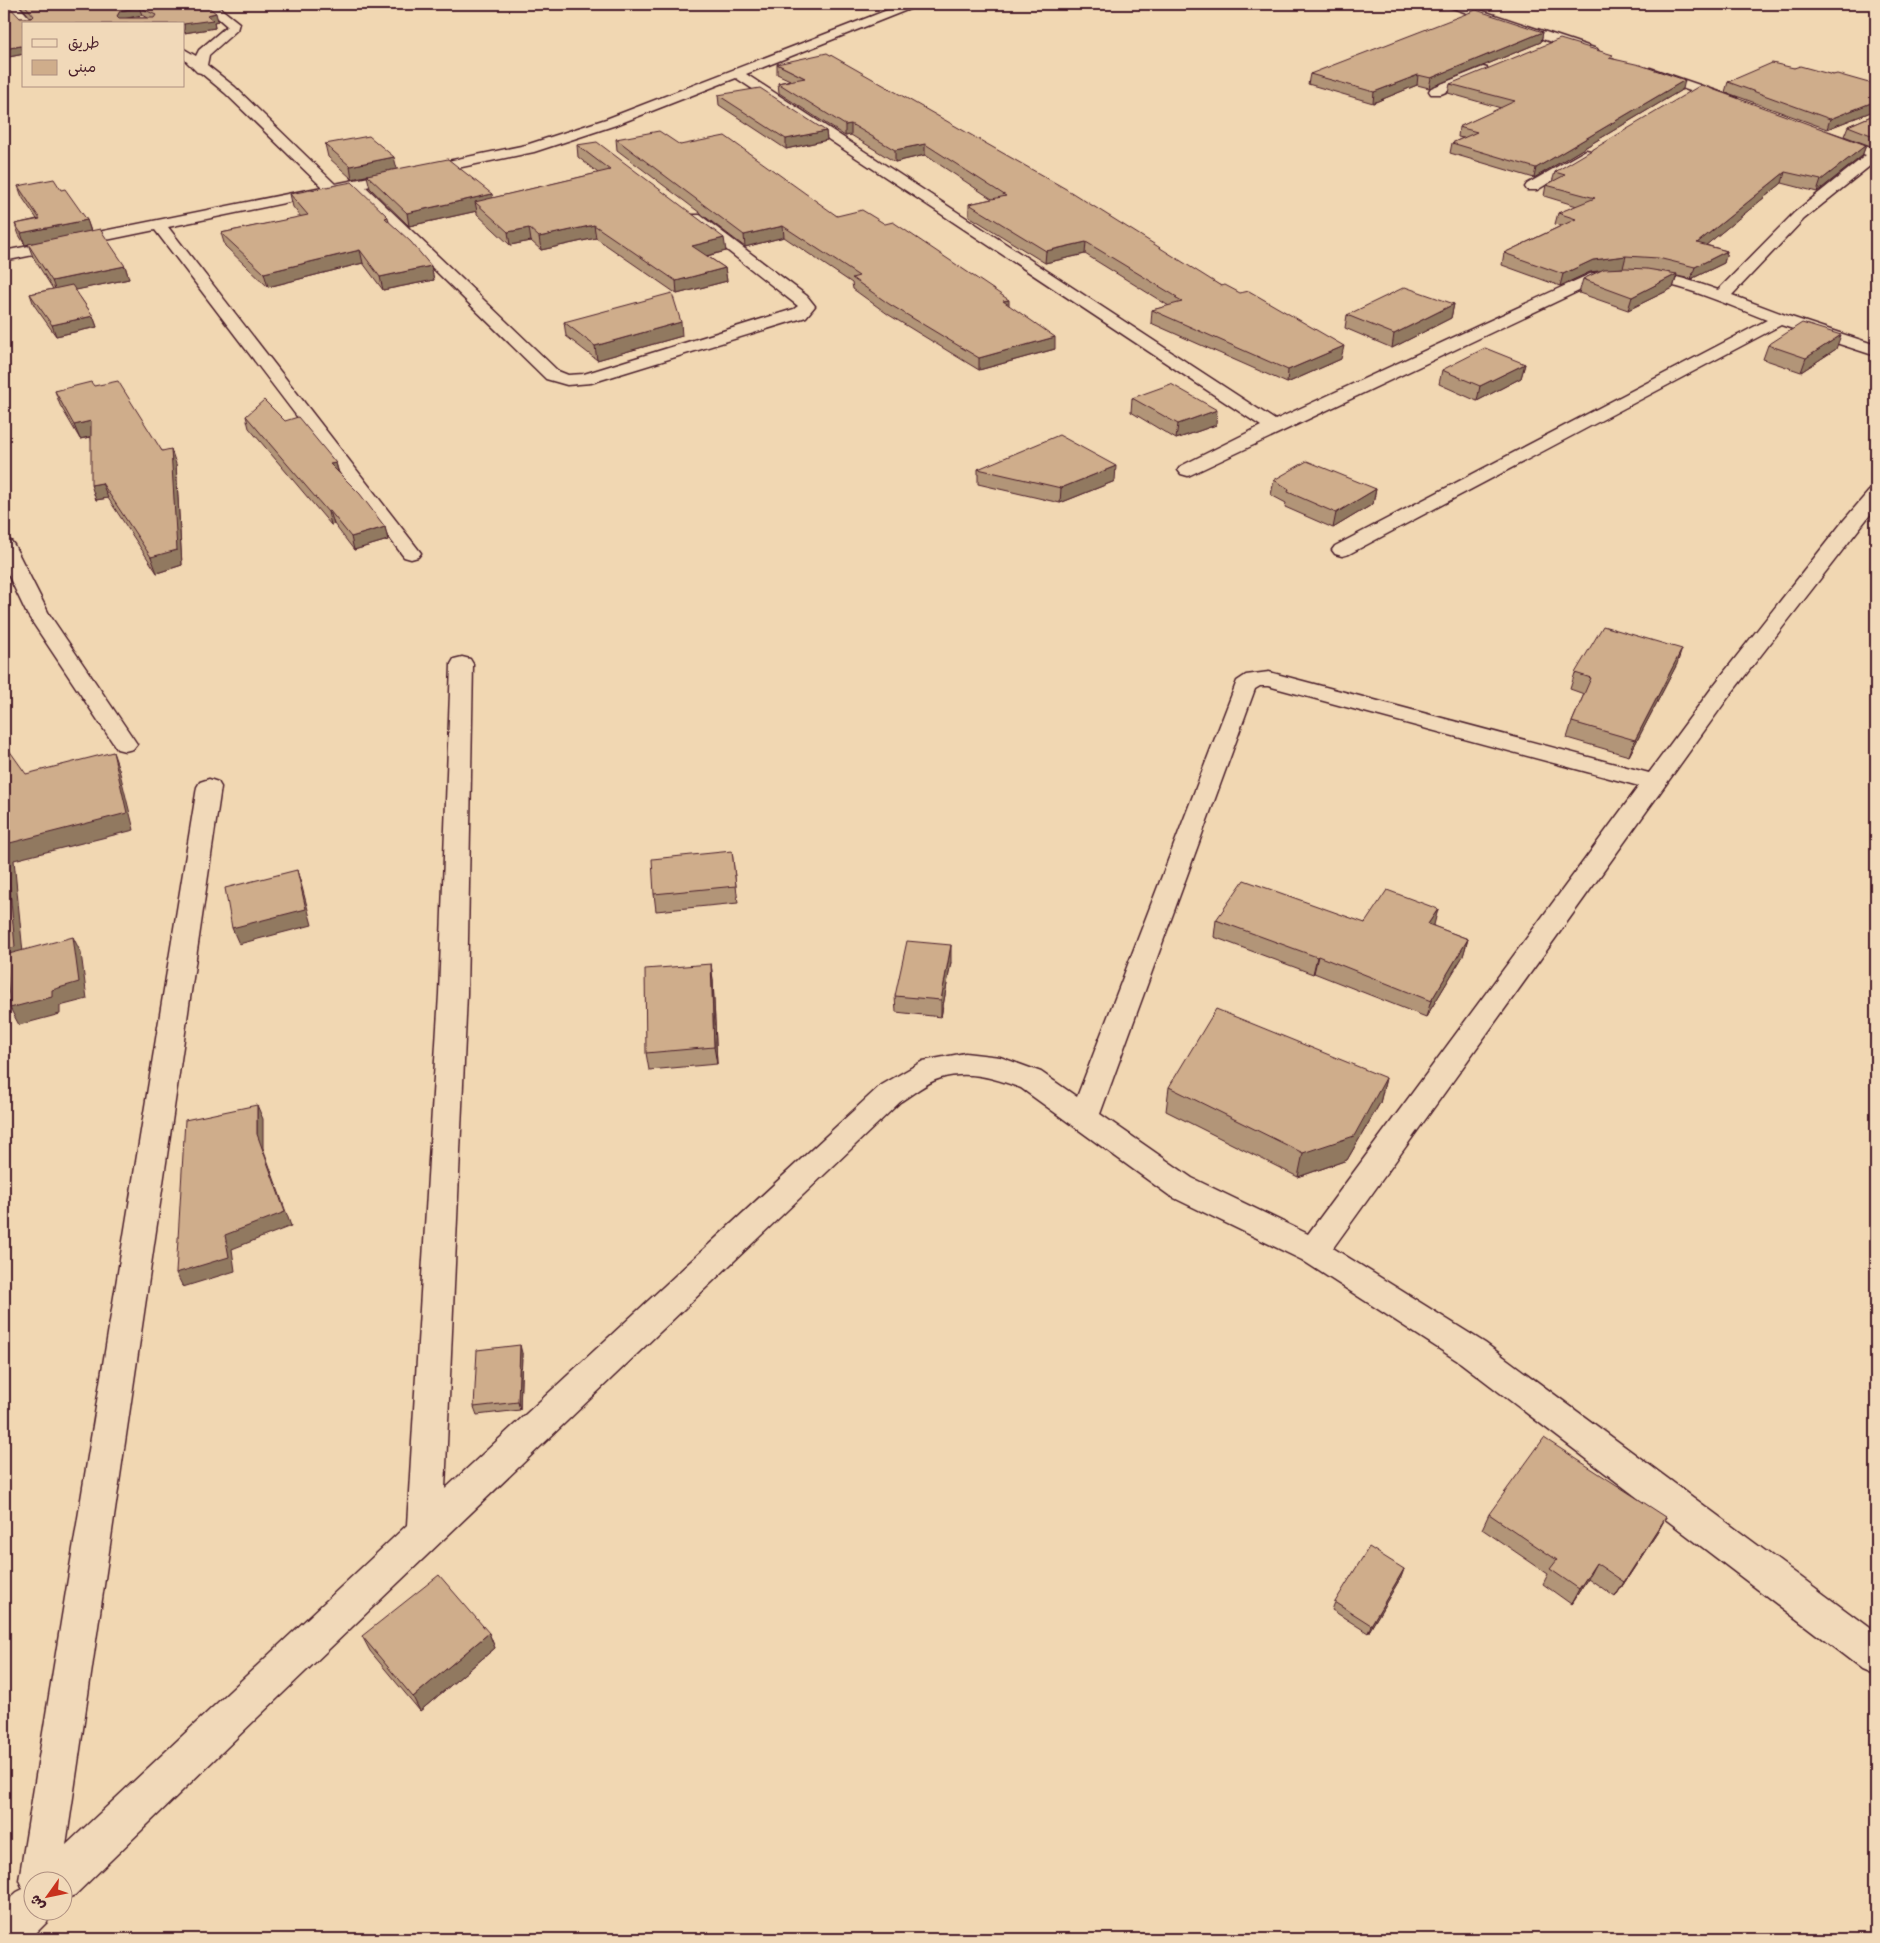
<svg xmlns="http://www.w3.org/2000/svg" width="1880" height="1943" viewBox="0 0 1880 1943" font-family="Kalam,'Playpen Sans Arabic',sans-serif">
  <rect width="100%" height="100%" fill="#f1d7b2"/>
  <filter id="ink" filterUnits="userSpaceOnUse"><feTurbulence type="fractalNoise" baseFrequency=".02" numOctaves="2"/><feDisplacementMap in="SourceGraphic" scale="10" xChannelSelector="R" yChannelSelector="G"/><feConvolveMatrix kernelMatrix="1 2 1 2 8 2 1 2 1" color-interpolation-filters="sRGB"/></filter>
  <g filter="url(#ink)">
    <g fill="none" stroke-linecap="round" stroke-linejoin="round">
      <!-- street casing -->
      <g stroke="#4a1f2b" stroke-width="3">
        <path id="street" d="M5 4H17L35 24H24V25Z
          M202 4H215L239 23 237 30 209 55 207 65 235 87 335 184 526 145 606 119 903 4H919L917 6 746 74 1275 420 1590 274C1634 263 1676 275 1718 290L1794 213 1866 155 1823 139 1821 136 1828 132 1876 149V161L1804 219 1732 295 1788 316 1876 345V356L1781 325 1349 554 1342 556 1335 554 1332 550 1335 546 1767 320C1713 299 1659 272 1600 281L1188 476 1181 474 1178 470 1181 466 1261 426 736 78 616 125 534 152 366 187 558 371 568 375 584 374 794 309 798 306 690 221 687 218 690 215H700L807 296 815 306 806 317 591 383 567 385 546 379 352 189 168 227 418 549 421 553 418 557 411 559 404 557 155 230 4 261V251L322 187 225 93 201 73 197 72 184 59V49L196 56 199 50 227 26Z
          M1445 4H1462L1597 49 1599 52 1593 56 1589 55 1447 6Z
          M1483 67 1487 68 1489 71 1487 74 1441 94H1431L1429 91 1431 88Z
          M1650 68 1737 98 1739 101 1737 104H1727L1645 75 1644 72Z
          M1586 150 1591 151 1593 154 1591 157 1537 190H1527L1525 187 1527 184Z
          M1876 489V507L1730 695 1333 1248 1485 1343 1876 1633V1675L1862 1669 1461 1363 1302 1260 1170 1196 1021 1088C995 1078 968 1070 941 1078 927 1082 913 1094 900 1102L258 1717 75 1895 62 1900V1880H32V1910H52L47 1922 30 1939H4V1904L17 1892 23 1889 19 1880 197 787 200 782 209 779 218 782 221 787 66 1845 407 1525 439 994 451 664 454 659 462 657 470 659 473 664 467 994 445 1489 880 1086 923 1061 965 1053 1000 1057 1041 1072 1077 1097 1237 681 1246 675 1269 672 1649 773 1714 685 1844 520 1869 491ZM1260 686H1268L1639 786 1308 1234 1192 1178 1100 1114 1255 689Z
          M4 539 11 541 14 545 49 614 137 744 133 749 125 751 117 749 27 614 4 566Z"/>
      </g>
      <!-- street -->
      <use href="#street" fill="#f1d9b9" fill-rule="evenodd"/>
    </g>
    <!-- wall -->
    <path fill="#b29578" stroke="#4a1f2b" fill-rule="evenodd" d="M19 4H204L218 21 214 22 215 28 184 33V24H24V54L4 58 20 18H31ZM142 15 147 18H129Z
      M1543 32 1541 42 1429 88 1417 85 1373 103 1308 84 1310 74Z
      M1612 58 1683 89 1534 178 1450 153 1452 143 1463 138 1458 137 1459 127 1501 108 1448 93 1450 84Z
      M777 64 1221 286 1341 359 1287 383 1151 323 1152 310 1169 306 1085 254 1045 263 969 216V204L992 199 925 155 895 162 851 135 845 136 779 93 778 83 790 80 777 74Z
      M1794 68 1833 75 1876 85V110L1827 129 1725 92 1728 82Z
      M718 95 826 131 827 140 786 149 719 105Z
      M1876 114V148L1844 136 1848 126Z
      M616 139 680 145 837 216 1055 349 979 370 889 315 853 289 852 283 784 237 745 247 617 150Z
      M325 144 397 169 493 198 598 173 578 157 577 145 726 251 707 256 725 268 727 281 677 294 596 238 541 250 531 241 510 245 477 214V211L409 226 370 188 367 176 352 179 328 157Z
      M1866 145 1862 156 1817 192 1782 183 1706 245 1727 251 1724 263 1691 279 1677 276 1673 288 1628 310 1579 293 1583 279 1601 271 1590 272 1560 286 1502 265 1504 253 1561 226 1555 224 1558 213 1577 206 1544 196 1546 185 1552 182 1555 172Z
      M18 186 61 190 87 220 91 231 125 266 129 279 75 290 93 316 97 327 56 336 34 305 30 294 53 289 33 257 28 244 25 245 19 235 15 224 37 219 22 197Z
      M290 194 388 217 389 222 431 266 434 280 383 290 363 263 268 287 225 246 221 233 301 217 293 207Z
      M1454 304 1451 318 1392 348 1345 328 1347 315Z
      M564 322 682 336 597 360 566 336Z
      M1768 345 1836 349 1801 372 1763 359Z
      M1525 364 1521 378 1477 401 1439 384 1442 370Z
      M94 386 176 464 182 565 157 573 108 498 96 500 91 437 80 439 60 405 55 391Z
      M1132 398 1216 425 1176 439 1131 412Z
      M246 416 285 421 336 463 339 473 385 527 388 540 354 550 334 524 331 525 249 428Z
      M978 469 1115 481 1060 503 978 484Z
      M1274 480 1376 489 1373 504 1333 528 1285 507 1286 503 1271 495Z
      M1677 664 1629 756 1567 738 1572 722 1584 694 1570 689 1575 673Z
      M732 851 738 903 656 911 654 894Z
      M1438 909 1433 926 1468 939 1463 956 1426 1017 1314 973 1313 974 1214 937 1216 920 1365 923Z
      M951 962 941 1017 896 1012 895 996Z
      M711 964 713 980 717 1064 649 1070 646 1053Z
      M1386 1078 1380 1103 1347 1160 1298 1177 1166 1111 1169 1087Z
      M522 1353 520 1410 477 1415 474 1407Z
      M1489 1514 1666 1517 1657 1533 1615 1597 1588 1578 1571 1604 1543 1584 1548 1574 1482 1529Z
      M1404 1569 1401 1577 1368 1633 1332 1610 1335 1602Z
      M489 1633 495 1648 420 1711 370 1651 362 1636Z"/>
    <!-- shaded-wall -->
    <path fill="#917961" stroke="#4a1f2b" d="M139 7 142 15 123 19 119 24 117 16 120 11Z
      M216 13 218 21 214 22 215 28 184 33V24L207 15Z
      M1543 32 1541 42 1429 88 1431 78Z
      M21 46 24 54 4 58V49Z
      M1418 75 1417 85 1373 103 1374 92Z
      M1685 80 1683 89 1534 178 1536 168Z
      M1876 101V110L1827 129 1830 119Z
      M851 124V135L845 136V125Z
      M826 131 827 140 786 149V139Z
      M925 144V155L895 162V150Z
      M1866 145 1862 156 1817 192 1821 180Z
      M394 157 397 169 352 179 350 166Z
      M1785 172 1782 183 1694 255 1697 243Z
      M492 194 495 207 475 202 477 211 409 226 407 213Z
      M87 220 91 232 25 245 21 233Z
      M594 225 596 238 541 250 539 237Z
      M783 226 784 237 745 247 744 235Z
      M529 228 531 241 510 245 508 232Z
      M724 238 726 251 694 259 692 246Z
      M1086 242 1085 254 1045 263 1046 251Z
      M360 250 363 263 268 287 264 273Z
      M1727 251 1724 263 1691 279 1695 267Z
      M1626 256 1623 268 1590 272 1560 286 1563 274 1593 260Z
      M125 266 129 279 57 294 52 281Z
      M431 266 434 280 383 290 380 277Z
      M725 268 727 281 677 294 676 281Z
      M1677 274 1673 288 1628 310 1632 297Z
      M1009 300V311L1003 301Z
      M1454 304 1451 318 1392 348 1394 334Z
      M93 316 97 327 56 336 52 325Z
      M681 322 682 336 597 360 595 346Z
      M1841 335 1836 349 1801 372 1806 358Z
      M1055 337V349L979 370V358Z
      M1344 346 1341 359 1287 383 1288 370Z
      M1525 364 1521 378 1477 401 1480 386Z
      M1217 410 1216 425 1176 439 1178 424Z
      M91 421 97 435 80 439 74 425Z
      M171 449 176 464 182 565 157 573 151 557Z
      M336 463 339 475 330 464Z
      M1116 466 1115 481 1060 503 1061 488Z
      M102 483 108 498 96 500 91 485Z
      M1376 489 1373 504 1333 528 1336 513Z
      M330 511 334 524 331 525 328 512Z
      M385 527 388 540 354 550 351 537Z
      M1682 649 1677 664 1629 756 1635 740Z
      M113 752 119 769 134 830 14 860 24 963 4 969 6 844Z
      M297 870 302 887 312 925 239 944 232 928Z
      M1438 909 1434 925 1424 941 1428 924Z
      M73 937 81 953 87 999 60 1006V1014L19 1025 10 1008 52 990Z
      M1468 939 1463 956 1426 1017 1431 1001Z
      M951 945V962L941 1017V1000Z
      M1318 956 1314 973 1313 974 1317 957Z
      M711 964 713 980 717 1064 714 1047Z
      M1386 1078 1380 1103 1347 1160 1298 1177 1303 1153Z
      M257 1105 263 1119V1148L291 1226 232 1249 235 1271 183 1287 176 1273 257 1134Z
      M520 1345 522 1353 520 1410 518 1402Z
      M1666 1517 1657 1533 1615 1597 1624 1582Z
      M1596 1563 1588 1578 1571 1604 1579 1589Z
      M1404 1569 1401 1577 1368 1633 1371 1625Z
      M489 1633 495 1648 420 1711 413 1697Z"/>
    <!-- building -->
    <path fill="#cfad8b" stroke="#4a1f2b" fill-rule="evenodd" d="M4 4H7L20 18H32L34 16 24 4H204L216 13 207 15 213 20 184 24H24V49L21 46 4 49ZM139 7 156 15 154 18H119L117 16 120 11Z
      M1476 10 1543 32 1431 78 1418 75 1374 92 1310 74Z
      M1560 39 1613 55 1609 58 1640 65 1685 80 1536 168 1452 143 1477 132 1459 127 1515 101 1450 84Z
      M827 53 1066 189 1221 286 1225 285 1240 293 1249 291 1344 346 1288 370 1152 310 1182 302 1175 298 1177 297 1086 242 1046 251 969 204 1006 196 925 144 895 150 851 124 845 125 778 83 805 78 777 64Z
      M1772 63 1794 68 1800 66 1833 75 1837 74 1876 85V101L1830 119 1728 82Z
      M1701 85 1866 145 1821 180 1785 172 1697 243 1727 251 1695 267 1658 258 1626 256 1593 260 1563 274 1504 253 1576 219 1558 213 1595 198 1546 185 1565 175 1555 172Z
      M760 88 826 131 786 139 718 95Z
      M1876 114V137L1848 126Z
      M659 131 680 145 725 136 837 216 862 210 885 224 893 222 1009 300 1003 301 1055 337 979 358 889 304 852 278 859 276 783 226 744 235 616 139Z
      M369 136 394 157 350 166 325 144Z
      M597 142 724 238 692 246 725 268 676 281 594 225 539 237 529 228 508 232 475 202 610 170 577 145Z
      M448 159 492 194 407 213 367 175Z
      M54 179 61 190 65 189 87 220 21 233 15 224 40 219 18 186Z
      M352 182 388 217 385 218 411 242 431 266 380 277 360 250 264 273 221 233 308 215 290 194Z
      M100 229 125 266 52 281 28 244Z
      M1626 268 1647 269 1677 274 1632 297 1583 279 1604 269Z
      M72 285 93 316 52 325 30 294Z
      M1405 287 1454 304 1394 334 1347 315Z
      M672 293 681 322 595 346 564 322Z
      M1802 323 1841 335 1806 358 1768 345Z
      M1485 348 1525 364 1480 386 1442 370Z
      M118 381 162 451 171 449 177 550 151 557 102 483 91 485V421L74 425 55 391 91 382 94 386Z
      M1171 384 1217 410 1178 424 1132 398Z
      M264 400 285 421 298 417 336 463 330 464 360 494 385 527 351 537 330 511 328 512 246 416Z
      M1059 435 1116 466 1061 488 978 469Z
      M1307 461 1376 489 1336 513 1288 492 1289 489 1274 480Z
      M1603 626 1682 649 1635 740 1572 722 1591 678 1575 673Z
      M4 743 26 774 113 752 127 813 6 844 15 947 4 950Z
      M732 851 736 886 654 894 652 859Z
      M297 870 306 909 232 928 225 888Z
      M1244 880 1365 923 1387 890 1438 909 1428 924 1468 939 1431 1001 1318 956 1317 957 1216 920Z
      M73 937 79 982 52 990V997L10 1008 5 955Z
      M907 941 951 945 941 1000 895 996Z
      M711 964 714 1047 646 1053 645 969Z
      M1216 1009 1386 1078 1354 1136 1303 1153 1169 1087Z
      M257 1105V1134L285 1212 225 1235 229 1257 176 1273 185 1120Z
      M520 1345 518 1402 474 1407 477 1350Z
      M1544 1438 1666 1517 1624 1582 1596 1563 1579 1589 1550 1569 1557 1560 1489 1514Z
      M1369 1547 1404 1569 1371 1625 1335 1602Z
      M439 1575 489 1633 413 1697 362 1636Z"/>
  </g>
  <!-- margin -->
  <rect width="1880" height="1943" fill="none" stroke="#f1d9b9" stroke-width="20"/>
  <rect x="10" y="10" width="1860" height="1923" fill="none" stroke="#4a1f2b" stroke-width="2" filter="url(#ink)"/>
  <!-- legend -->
  <rect x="22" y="22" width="162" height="65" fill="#f1d9b9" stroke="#ae8f80"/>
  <rect x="32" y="39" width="25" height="8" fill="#f1d9b9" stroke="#ae8f80"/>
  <text x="68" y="48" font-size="15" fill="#4a1f2b">طريق</text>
  <rect x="32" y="60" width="25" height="15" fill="#cfad8b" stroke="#ae8f80"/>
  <text x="68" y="72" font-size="15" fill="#4a1f2b">مبنى</text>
  <!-- north arrow -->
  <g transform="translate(48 1896) rotate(237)"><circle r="24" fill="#f1d9b9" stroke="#ae8f80"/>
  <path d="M0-4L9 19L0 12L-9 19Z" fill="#c8321e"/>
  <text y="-8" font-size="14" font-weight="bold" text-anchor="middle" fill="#4a1f2b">ش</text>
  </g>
</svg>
